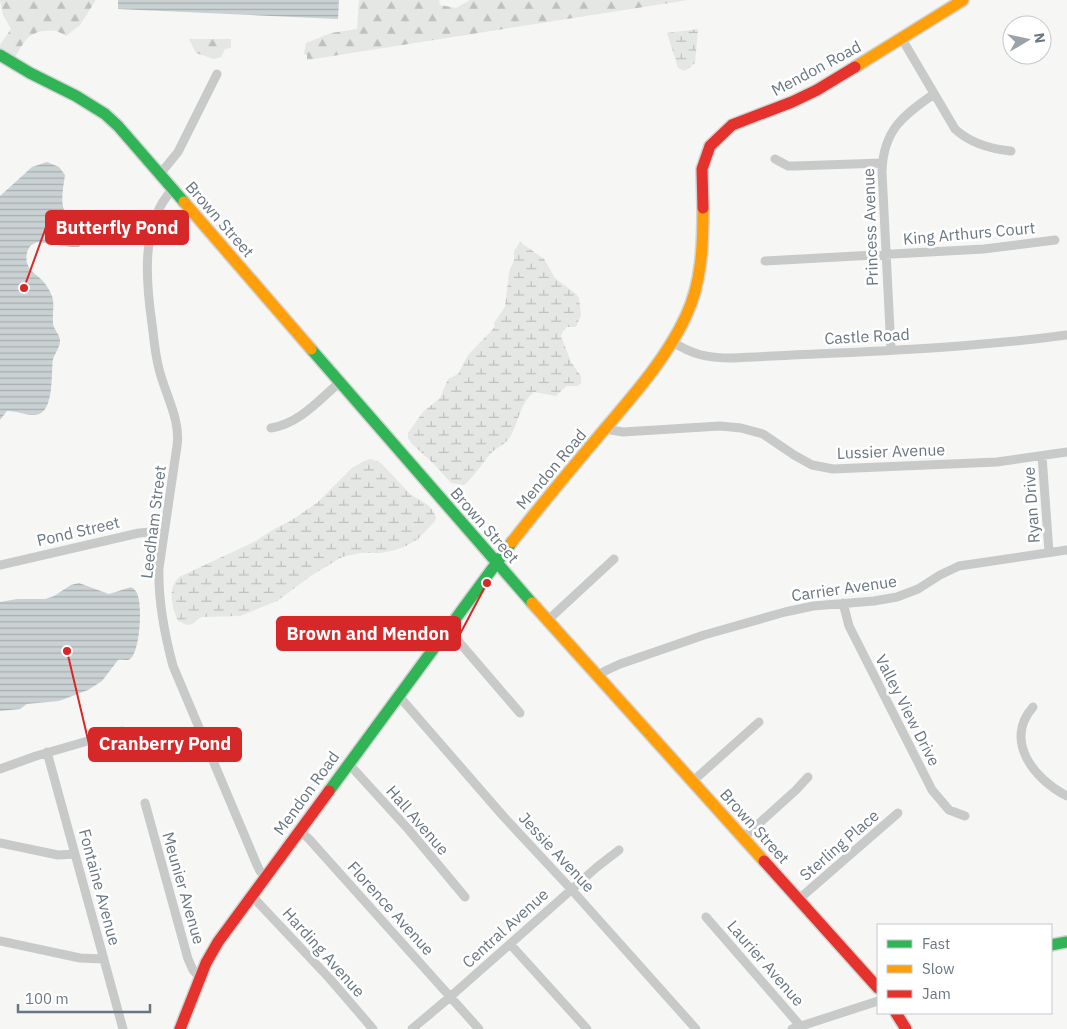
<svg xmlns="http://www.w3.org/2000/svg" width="1067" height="1029" viewBox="0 0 1067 1029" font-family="'IBM Plex Sans',sans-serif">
  <defs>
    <pattern id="forest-firs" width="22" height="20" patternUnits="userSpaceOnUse" patternTransform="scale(1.25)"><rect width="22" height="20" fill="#e4e7e3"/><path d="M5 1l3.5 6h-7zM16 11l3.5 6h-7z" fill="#bdc0bd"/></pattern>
    <pattern id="wetland-marsh" width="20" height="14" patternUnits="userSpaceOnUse" patternTransform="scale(1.25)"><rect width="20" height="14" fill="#e4e7e3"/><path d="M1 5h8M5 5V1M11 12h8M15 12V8" fill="none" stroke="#bdc0bd"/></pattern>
    <pattern id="water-rules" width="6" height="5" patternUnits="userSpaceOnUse" patternTransform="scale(1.25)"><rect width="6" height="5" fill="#cad1d3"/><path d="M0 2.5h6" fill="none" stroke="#a8aeb1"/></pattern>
  </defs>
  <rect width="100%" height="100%" fill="#f6f6f5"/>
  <!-- forest -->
  <path fill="url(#forest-firs)" d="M0 0H96L80 25 66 36C57 30 53 30 44 31 25 33 21 48 12 63L0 56V45L11 29 3 15Z
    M359 0H439L440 5 456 8 470 0H688L307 60V55L304 54 306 43 331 33 357 29Z
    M189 39H231V48L225 49 221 57 214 59 196 53Z"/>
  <!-- wetland -->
  <path fill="url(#wetland-marsh)" d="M698 29 695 63 685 71 678 68 667 33Z
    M520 242 544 259 555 278 576 294 579 298 581 315 576 327H567L563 331 561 336 571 362 581 376V383L578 386H566L556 396 534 392C520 403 519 422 510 437 506 444 498 447 492 452 482 463 475 476 464 485L451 483 435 465 412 444 408 438V433L423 412 440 398 448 379 458 374 468 355 495 327 494 323 505 307 509 273 514 260V251Z
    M371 459 381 463 410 494 428 505 433 511 436 517 435 521 418 539 406 546 395 550 380 553H360L342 557 312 575 277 601 240 616 201 617 192 624 187 625 178 621C172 607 167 589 179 577L254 542 274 529 292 520 318 502 352 468 364 461Z"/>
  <!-- water -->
  <path fill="url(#water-rules)" d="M118 0H339L338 19 118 9Z
    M47 162 59 167 65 175C61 202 57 217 87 228L88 232 84 241 79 247H71L38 242C28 244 25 254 27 263 29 271 37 275 42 280 46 284 50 291 52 296 55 305 52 314 53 323 53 329 60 334 60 341 60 347 55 353 53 359 51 372 54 405 41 413 32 419 17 410 7 411L0 420V196L32 167Z
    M79 583 109 594 131 587C134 589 137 591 138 596 142 608 140 647 132 657 129 662 123 659 118 660L102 681 88 690 59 701 27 704 20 709 0 711V602L17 599H45L54 596 71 585Z"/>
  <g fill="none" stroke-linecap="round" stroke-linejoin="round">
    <!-- fast casing -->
    <g stroke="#d2d3d3" stroke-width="14">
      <path id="fast" d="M0 55 30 73 76 96 105 114 118 126 184 202
        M311 349 532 603
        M329 791 512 542
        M1051 945 1067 942"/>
    </g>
    <!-- slow casing -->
    <g stroke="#d2d3d3" stroke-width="14">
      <path id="slow" d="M855 67 963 0
        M184 202 311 349
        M512 542C543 502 576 463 609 424 637 391 667 357 686 316 702 282 703 245 703 208
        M532 603 764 861"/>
    </g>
    <!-- jam casing -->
    <g stroke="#d2d3d3" stroke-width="14">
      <path id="jam" d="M703 208 702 169 710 146 732 125 792 102 817 90 855 67
        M764 861 878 988
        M896 1013 906 1029
        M180 1029 206 963 218 942 329 791"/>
    </g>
    <!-- street -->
    <path stroke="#c8caca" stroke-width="9" d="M902 39 955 129C970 143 991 149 1011 151
      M775 159 788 166H795L882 163
      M160 174 178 152 217 74
      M173 189C140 223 146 282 152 324 154 339 155 354 159 369 165 394 181 420 177 446L159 568C158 599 165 636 173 666L257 865 260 871 266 877
      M765 261 984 249 1055 240
      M671 341C693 355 707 358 732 358 844 352 956 350 1067 335
      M891 350 882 172C883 131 902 116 934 94
      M607 427 611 430 623 432 720 426 741 428 763 434 794 455 812 465 833 469 997 462 1067 452
      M271 428C299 424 319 400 340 382
      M1042 456 1049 552
      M0 565 139 533 164 531
      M843 603 849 626 932 790 949 810 965 816
      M548 620 614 559
      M447 628 520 713
      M598 676 605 671 620 664 704 635 785 612 813 606 874 601 897 597 918 589 940 575 959 566 1067 550
      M398 695 504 817 571 889 696 1029
      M1033 707C1003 741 1035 780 1067 796
      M47 752 123 1029
      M348 763 409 830 465 897
      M0 769 36 756 122 731
      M693 781 759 722
      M145 803 188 959 193 970 200 978
      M300 831 309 839 479 1029
      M744 837 796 790 808 777
      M0 843 58 855 75 854
      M252 896 330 979 373 1029
      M799 899 898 813
      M706 917 803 1029
      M0 941 80 958 104 959
      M510 944 587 1029
      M412 1029 450 997 597 867 619 850
      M792 1029 878 1001"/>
    <!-- fast -->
    <use href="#fast" stroke="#30b455" stroke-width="11"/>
    <!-- slow -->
    <use href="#slow" stroke="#ff9f0a" stroke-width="11"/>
    <!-- jam -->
    <use href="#jam" stroke="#e5322d" stroke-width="11"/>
  </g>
  <g text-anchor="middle" stroke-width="5" stroke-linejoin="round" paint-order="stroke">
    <!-- street labels -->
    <g font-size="16" fill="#697782" stroke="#fff">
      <text transform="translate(816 68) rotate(-28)" y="6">Mendon Road</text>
      <text transform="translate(220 219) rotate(49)" y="6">Brown Street</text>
      <text transform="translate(870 227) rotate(-92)" y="6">Princess Avenue</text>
      <text transform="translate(969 233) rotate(-5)" y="6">King Arthurs Court</text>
      <text transform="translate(867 336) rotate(-3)" y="6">Castle Road</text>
      <text transform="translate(891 451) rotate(-2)" y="6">Lussier Avenue</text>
      <text transform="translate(551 469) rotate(-50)" y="6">Mendon Road</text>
      <text transform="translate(1031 505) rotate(-94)" y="6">Ryan Drive</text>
      <text transform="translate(153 522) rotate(-83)" y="6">Leedham Street</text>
      <text transform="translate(485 525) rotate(49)" y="6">Brown Street</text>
      <text transform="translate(78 531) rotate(-13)" y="6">Pond Street</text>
      <text transform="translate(844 588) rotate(-8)" y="6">Carrier Avenue</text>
      <text transform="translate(908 710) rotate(63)" y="6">Valley View Drive</text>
      <text transform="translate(306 793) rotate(-54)" y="6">Mendon Road</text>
      <text transform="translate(418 820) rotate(49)" y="6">Hall Avenue</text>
      <text transform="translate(755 826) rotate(48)" y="6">Brown Street</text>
      <text transform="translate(839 845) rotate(-41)" y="6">Sterling Place</text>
      <text transform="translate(557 852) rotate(47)" y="6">Jessie Avenue</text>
      <text transform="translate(100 887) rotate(75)" y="6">Fontaine Avenue</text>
      <text transform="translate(184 888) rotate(74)" y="6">Meunier Avenue</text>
      <text transform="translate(391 908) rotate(48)" y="6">Florence Avenue</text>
      <text transform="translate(505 928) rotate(-42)" y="6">Central Avenue</text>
      <text transform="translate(324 952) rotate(48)" y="6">Harding Avenue</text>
      <text transform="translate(766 963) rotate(49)" y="6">Laurier Avenue</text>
    </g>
  </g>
  <!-- callouts -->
  <path fill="none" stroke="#d62828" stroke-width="2" d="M24 288L46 227M487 583L460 634M67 651L89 744"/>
  <g fill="#d62828" stroke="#fff" stroke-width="2">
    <circle cx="24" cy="288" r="5"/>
    <circle cx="487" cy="583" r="5"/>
    <circle cx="67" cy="651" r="5"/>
  </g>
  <g fill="#d62828" stroke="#d62828" stroke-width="2">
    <rect x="46" y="211" width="142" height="33" rx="5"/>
    <rect x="277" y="617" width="183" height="33" rx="5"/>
    <rect x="89" y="728" width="152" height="33" rx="5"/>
  </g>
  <g font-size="18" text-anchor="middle" font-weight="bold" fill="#fff">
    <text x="117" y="234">Butterfly Pond</text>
    <text x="368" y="640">Brown and Mendon</text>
    <text x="165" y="750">Cranberry Pond</text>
  </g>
  <!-- legend -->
  <rect x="877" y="924" width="175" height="90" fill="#ffffff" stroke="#c3c9cd"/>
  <rect x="887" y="940" width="25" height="8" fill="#30b455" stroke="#c3c9cd"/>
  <text x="922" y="949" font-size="15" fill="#697782">Fast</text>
  <rect x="887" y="965" width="25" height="8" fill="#ff9f0a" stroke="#c3c9cd"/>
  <text x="922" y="974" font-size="15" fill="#697782">Slow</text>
  <rect x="887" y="990" width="25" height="8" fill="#e5322d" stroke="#c3c9cd"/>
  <text x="922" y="999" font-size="15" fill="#697782">Jam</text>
  <!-- north arrow -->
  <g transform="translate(1027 40) rotate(81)"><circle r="24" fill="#ffffff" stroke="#c3c9cd"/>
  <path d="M0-4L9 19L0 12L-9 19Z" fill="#9aa3aa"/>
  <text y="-8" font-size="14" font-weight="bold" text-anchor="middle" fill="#697782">N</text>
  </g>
  <!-- scale -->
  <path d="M18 1004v8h132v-8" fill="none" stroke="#697782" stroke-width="2.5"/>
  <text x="25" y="1004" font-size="15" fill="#697782" stroke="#ffffff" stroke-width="4" paint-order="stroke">100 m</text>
</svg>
